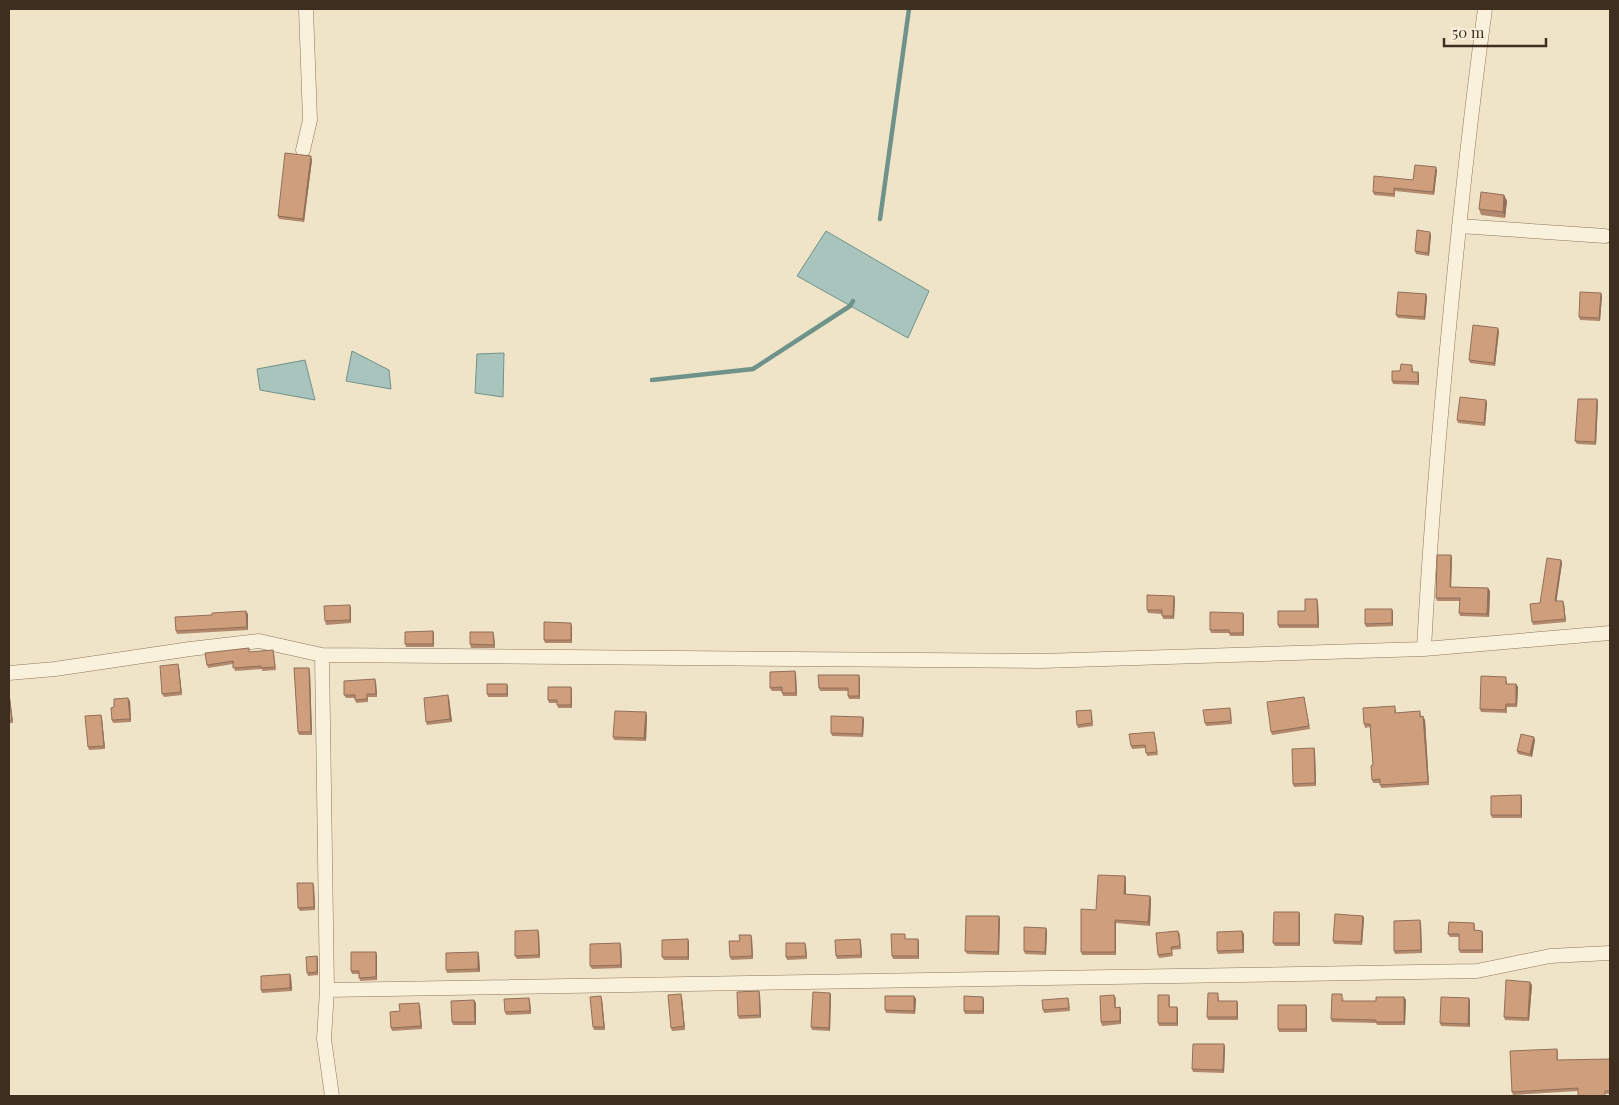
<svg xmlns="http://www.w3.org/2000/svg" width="1619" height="1105" viewBox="0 0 1619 1105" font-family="'Playfair Display',serif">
  <rect width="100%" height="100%" fill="#f0e4c8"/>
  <!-- water -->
  <path fill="#a9c4bc" stroke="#6f938a" d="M826 231 929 291 908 338 797 276Z
    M352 351 389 370 391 389 346 381Z
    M504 353 503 397 475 393 477 354Z
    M305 360 315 400 260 390 257 369Z"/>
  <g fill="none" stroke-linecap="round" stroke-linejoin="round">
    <!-- stream -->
    <path stroke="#6f938a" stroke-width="4.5" d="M880 219 909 9
      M652 380 753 369 850 306 853 301"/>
    <!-- minor casing -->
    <g stroke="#8d765c" stroke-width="15">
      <path id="minor" d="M303 150 310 120 306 9
        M1459 226 1605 236
        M1424 649C1429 552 1437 455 1446 359 1457 242 1469 125 1485 9
        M322 655 327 990 324 1039 332 1096
        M9 673 55 669 190 649 259 641 322 655 1041 661 1424 649 1610 633
        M327 990 1477 971 1550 956 1610 953"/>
    </g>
    <!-- minor -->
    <use href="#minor" stroke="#faf1dc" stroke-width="14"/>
  </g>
  <!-- wall -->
  <path fill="#b2896c" d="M312 160 304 222 279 219 278 216Z
    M1437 170 1434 195 1395 191V197L1374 195 1373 192 1413 180Z
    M1504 195 1507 201 1505 218 1481 215 1479 209Z
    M1431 235 1429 256 1416 254 1415 251Z
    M1601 293 1602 296 1600 321 1580 320 1579 317Z
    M1426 294 1427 297 1425 320 1398 318 1396 315Z
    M1499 331 1495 366 1470 363 1469 360Z
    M1413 368V372H1418L1419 375V385L1393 384 1392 381 1400 371Z
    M1597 399 1598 402 1596 445 1577 444 1575 441Z
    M1486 400 1487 403 1485 426 1458 423 1457 420Z
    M1451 555 1452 558 1451 587 1488 588 1490 591 1489 617 1460 616 1459 613 1460 601H1437L1436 598Z
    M1561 560 1562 563 1556 601 1564 604 1566 622 1533 625 1532 622 1540 603Z
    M1174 596 1175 599 1174 619H1163L1162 614 1148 613 1147 610Z
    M1318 602 1319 628H1279L1278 625 1305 611Z
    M351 608V623L326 625 325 621Z
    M1393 612V626L1366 627 1365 624Z
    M1243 613 1244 616V636H1230L1229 633H1211L1210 630Z
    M248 614V630L177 634 176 631 212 615Z
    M572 626V643H545L544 640Z
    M433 631 434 634V647H406L405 644Z
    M493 632 494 635 495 648H471L470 644Z
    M250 652 274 653 276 670 262 671V669L235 671 233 664 208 668 207 665Z
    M179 667 182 695 164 697 162 694Z
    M310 671 312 735H299L298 732Z
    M795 671 796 674 797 696H783L782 691H772L770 688Z
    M860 678V699H849L848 696V691H820L819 688Z
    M1507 680V684H1516L1518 687 1517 707H1507V713L1481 712 1480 709Z
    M376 682 377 697H368V702L356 703 355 698H346L344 695Z
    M508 687V697H488L487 694Z
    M571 687 572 690V708H558L557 703H549L548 700Z
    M9 695 10 698 13 723H9Z
    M1304 697 1310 729 1272 735 1271 732Z
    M449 698 452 722 427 725 426 722Z
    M130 701 131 722 113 723 112 720 114 707Z
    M1230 708 1231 711 1232 724 1206 726 1205 723Z
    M1396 709V713L1420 711 1421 717 1425 720 1429 785 1381 788 1380 783H1373L1372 780 1373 765 1370 727 1365 728 1364 724Z
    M1092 713 1093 726 1078 728 1077 725Z
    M101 715 102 718 105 749 89 750 88 747Z
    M647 715 646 741 614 740 613 737Z
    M863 717 864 720 863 737 832 736 831 733Z
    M1154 732 1155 735 1158 755 1147 756 1145 748 1132 749 1131 746Z
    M1535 740 1532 757 1518 754 1517 751Z
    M1314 748 1315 751 1316 786 1294 787 1293 784Z
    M1522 798V818H1492L1491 815Z
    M1125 876 1126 879V894L1150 896 1151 899 1150 926 1116 923V955H1082L1081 952 1096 910Z
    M314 886 315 910 300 911 298 908Z
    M1299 912 1300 915V946H1275L1273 943Z
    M999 916 1000 919 999 955 967 954 965 951Z
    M1363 916 1364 919 1362 945 1334 944 1333 941Z
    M1421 923 1422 953 1395 954 1394 951Z
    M1474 923 1475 926V930L1482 931 1483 934V953H1460L1459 950V937H1450L1448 934Z
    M1046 928 1047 931 1046 955 1025 954 1024 951Z
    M1178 931 1180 934 1181 949 1172 950 1173 956 1159 958 1158 955Z
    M539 933 540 958 517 959 515 956Z
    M1244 934V953L1218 954 1217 951Z
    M906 937V939H918L919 942V959H893L892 956Z
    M752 938 753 959 731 960 730 957Z
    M860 939 861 942 862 958 837 959 836 956Z
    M689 942V960H664L662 957Z
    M621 946 622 968 592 969 590 966Z
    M806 946 807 959 787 960 786 957Z
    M478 952 479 955 480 972 447 973 446 970Z
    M377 955V980L360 981 359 974H352L351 971Z
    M318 959V975L308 976 307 973Z
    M290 974 291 977 292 991 262 993 261 990Z
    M1532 985 1529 1021 1505 1020 1504 1017Z
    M830 993 831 996 830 1031 812 1030 811 1027Z
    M760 994 761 1018 739 1019 738 1016Z
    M1114 995 1116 998V1008L1121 1010V1024L1102 1026 1101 1022Z
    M1169 995 1170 998V1007H1177L1178 1010V1026H1159L1158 1023Z
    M914 996 916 999 915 1014 886 1013 885 1010Z
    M1219 996V1001H1237L1238 1004V1020H1208L1207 1017Z
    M682 997 685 1030 672 1031 671 1028Z
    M1344 997 1343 1001H1376L1404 997 1406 1000 1405 1025H1377L1376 1023 1332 1022 1331 1019Z
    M529 998 530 1001 531 1014 506 1015 505 1012Z
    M1068 998 1069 1001 1070 1011 1044 1013 1043 1010Z
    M1469 998 1470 1001V1027L1441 1026 1440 1023Z
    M602 999 605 1030H594L593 1027Z
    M984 1000V1014H965L964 1011Z
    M476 1003V1025H453L452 1022Z
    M420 1006 422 1029 392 1031 391 1028 400 1011Z
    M1307 1008V1032H1279L1278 1029Z
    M1224 1044 1225 1048 1224 1073 1193 1072 1192 1069Z
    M1557 1049 1558 1052V1060L1610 1061V1094L1578 1091 1513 1095 1512 1092Z"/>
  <!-- shaded-wall -->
  <path fill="#916f58" d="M311 156 312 160 304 222 303 219Z
    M1436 167 1437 170 1434 195 1433 192Z
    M1504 195 1507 201 1505 218 1503 212Z
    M1430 232 1431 235 1429 256 1428 253Z
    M1601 293 1602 296 1600 321 1599 318Z
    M1426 294 1427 297 1425 320 1424 317Z
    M1498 328 1499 331 1495 366 1494 363Z
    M1418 372 1419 375V385L1418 382Z
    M1597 399 1598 402 1596 445 1595 442Z
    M1486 400 1487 403 1485 426 1484 423Z
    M1451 555 1452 558 1451 590 1450 587Z
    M1561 560 1562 563 1556 605 1555 601Z
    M1488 588 1490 591 1489 617 1487 614Z
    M1174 596 1175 599 1174 619 1173 616Z
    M1317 599 1318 602 1319 628 1318 625Z
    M1563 601 1564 604 1566 622 1565 619Z
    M350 605 351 608V623L350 620Z
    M1392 609 1393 612V626L1392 623Z
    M246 611 248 614V630L247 627Z
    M1243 613 1244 616V636L1243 633Z
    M571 623 572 626V643L571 640Z
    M433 631 434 634V647L433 644Z
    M493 632 494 635 495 648 494 645Z
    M178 664 179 667 182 695 181 692Z
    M309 668 310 671 312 735 311 732Z
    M795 671 796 674 797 696 796 693Z
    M859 675 860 678V699L859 696Z
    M375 679 376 682 377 697 376 694Z
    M507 684 508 687V697L507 694Z
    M1516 684 1518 687 1517 707 1516 704Z
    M571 687 572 690V708L571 705Z
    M9 695 10 698 13 723 12 720Z
    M448 695 449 698 452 722 450 719Z
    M128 698 130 701 131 722 130 719Z
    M646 712 647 715 646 741 644 738Z
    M101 715 102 718 105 749 104 746Z
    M1423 716 1425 720 1429 785 1428 782Z
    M863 717 864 720 863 737 862 734Z
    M1534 737 1535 740 1532 757 1530 754Z
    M1314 748 1315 751 1316 786 1315 783Z
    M1521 795 1522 798V818L1521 815Z
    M1125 876 1126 879V897L1124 894Z
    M313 883 314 886 315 910 314 907Z
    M1150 896 1151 899 1150 926 1148 922Z
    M1299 912 1300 915V946L1299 943Z
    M999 916 1000 919 999 955 998 952Z
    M1363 916 1364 919 1362 945 1361 942Z
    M1115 920 1116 923V955L1115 952Z
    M1420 920 1421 923 1422 953 1421 950Z
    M1046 928 1047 931 1046 955 1045 952Z
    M538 930 539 933 540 958 539 955Z
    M1242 931 1244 934V953L1243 950Z
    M1482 931 1483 934V953L1482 950Z
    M751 935 752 938 753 959 752 956Z
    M688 939 689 942V960L688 957Z
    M860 939 861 942 862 958 861 955Z
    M918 939 919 942V959L918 956Z
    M620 943 621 946 622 968 621 965Z
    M805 943 806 946 807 959 806 956Z
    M376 952 377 955V980L376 977Z
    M478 952 479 955 480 972 478 969Z
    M317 956 318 959V975L317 972Z
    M290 974 291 977 292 991 290 988Z
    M1530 982 1532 985 1529 1021 1528 1018Z
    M759 991 760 994 761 1018 760 1015Z
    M830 993 831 996 830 1031 829 1028Z
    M681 994 682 997 685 1030 684 1026Z
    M601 996 602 999 605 1030 604 1027Z
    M914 996 916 999 915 1014 914 1011Z
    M983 997 984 1000V1014L983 1011Z
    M1404 997 1406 1000 1405 1025 1404 1022Z
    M529 998 530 1001 531 1014 530 1011Z
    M1469 998 1470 1001V1027L1468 1024Z
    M474 1000 476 1003V1025L475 1022Z
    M1237 1001 1238 1004V1020L1237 1017Z
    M419 1003 420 1006 422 1029 421 1026Z
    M1306 1005 1307 1008V1032L1306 1029Z
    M1120 1007 1121 1010V1024L1120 1021Z
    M1177 1007 1178 1010V1026L1177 1023Z
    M1224 1044 1225 1048 1224 1073 1223 1070Z"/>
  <!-- building -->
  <path fill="#cf9f7d" stroke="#916f58" d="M285 153 311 156 303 219 278 216Z
    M1415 165 1436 167 1433 192 1394 188V194L1373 192 1374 176 1413 180Z
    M1481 192 1504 195 1503 212 1479 209Z
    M1417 230 1430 232 1428 253 1415 251Z
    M1398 292 1426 294 1424 317 1396 315Z
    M1580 292 1601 293 1599 318 1579 317Z
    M1473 325 1498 328 1494 363 1469 360Z
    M1401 364 1412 365V372H1418V382L1392 381V371H1400Z
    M1460 397 1486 400 1484 423 1457 420Z
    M1578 399H1597L1595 442 1575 441Z
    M1437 555H1451L1450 587 1488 588 1487 614 1459 613 1460 598H1436Z
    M1547 558 1561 560 1555 601H1563L1565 619 1532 622 1530 604 1540 603Z
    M1147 595 1174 596 1173 616H1162V610H1147Z
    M1305 599H1317L1318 625H1278V611H1305Z
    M350 605V620L325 621 324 606Z
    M1365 609H1392V623L1365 624Z
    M246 611 247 627 176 631 175 617 212 615V613Z
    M1210 612 1243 613V633H1229V630H1210Z
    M544 622 571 623V640H544Z
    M433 631V644H405V632Z
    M470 632H493L494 645 470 644Z
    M249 648V652L273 650 275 667 261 668V666L233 668V661L207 665 205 653Z
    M178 664 181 692 162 694 160 666Z
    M294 668H309L311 732H298Z
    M795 671 796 693H782V687L770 688V672Z
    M818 675H859V696H848V688H819Z
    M1481 676 1506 677V684H1516V704H1506L1505 710 1480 709Z
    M375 679 376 694H367V699L355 700V695H344V681Z
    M487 684H507V694H487Z
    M548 687H571V705H557V700H548Z
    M9 695 12 720H9Z
    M448 695 450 719 426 722 424 698Z
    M1304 697 1309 726 1271 732 1267 702Z
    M128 698 130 719 112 720 111 708 114 707V699Z
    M1395 706V713L1420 711V717L1423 716 1428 782 1380 785V779L1372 780 1371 766 1373 765 1370 724H1364L1363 708Z
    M1230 708 1231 721 1205 723 1203 710Z
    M1091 710 1092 723 1077 725 1076 711Z
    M615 711 646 712 644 738 613 737Z
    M101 715 104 746 88 747 85 716Z
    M831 716 863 717 862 734 831 733Z
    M1154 732 1157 752 1146 753 1145 745 1131 746 1129 734Z
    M1521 734 1534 737 1530 754 1517 751Z
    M1314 748 1315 783 1293 784 1292 749Z
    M1521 795V815H1491V796Z
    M1098 875 1125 876 1124 894 1150 896 1148 922 1115 920V952H1081V909L1096 910Z
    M297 883H313L314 907 298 908Z
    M1274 912H1299V943H1273Z
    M1335 914 1363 916 1361 942 1333 941Z
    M966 916H999L998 952 965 951Z
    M1420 920 1421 950 1394 951V921Z
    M1449 922 1474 923V930L1482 931V950H1459V934H1448Z
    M1024 927 1046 928 1045 952 1024 951Z
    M538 930 539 955 515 956V931Z
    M1178 931 1180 946 1171 947 1172 953 1158 955 1156 933Z
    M1242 931 1243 950 1217 951V932Z
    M891 934H905V939H918V956H892Z
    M739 935H751L752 956 730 957 729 941H740Z
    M688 939V957H662V940Z
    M860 939 861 955 836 956 835 940Z
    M620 943 621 965 590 966V944Z
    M786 943H805L806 956 786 957Z
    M351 952H376V977L359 978V971H351Z
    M478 952V969L446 970V953Z
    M317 956V972L307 973 306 957Z
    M290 974V988L261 990V976Z
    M1506 980 1530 982 1528 1018 1504 1017Z
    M759 991 760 1015 738 1016 737 992Z
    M813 992 830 993 829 1028 811 1027Z
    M1208 993H1218V1001H1237V1017H1207Z
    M681 994 684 1026 671 1028 668 995Z
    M1332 994H1342V1001H1376V997H1404V1022H1376V1020L1331 1019Z
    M1114 995 1115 1008 1120 1007V1021L1101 1022 1100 996Z
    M1158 995H1169V1007H1177V1023H1158Z
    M601 996 604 1027H593L590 997Z
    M885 996H914V1011L885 1010Z
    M964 996 983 997V1011H964Z
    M1441 997 1469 998 1468 1024 1440 1023Z
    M529 998 530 1011 505 1012 504 999Z
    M1068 998 1069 1008 1043 1010 1042 1000Z
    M474 1000 475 1022H452L451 1001Z
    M419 1003 421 1026 391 1028 390 1012 400 1011 399 1004Z
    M1278 1005H1306V1029H1278Z
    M1193 1044H1224L1223 1070 1192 1069Z
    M1557 1049V1060L1610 1059V1091H1605V1096H1578V1088L1512 1092 1510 1051Z"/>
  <!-- border -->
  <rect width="1619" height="1105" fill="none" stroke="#3d2e20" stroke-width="20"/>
  <!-- scale -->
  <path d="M1444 38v8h102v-8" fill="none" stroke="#3d2e20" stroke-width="2.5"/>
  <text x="1452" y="38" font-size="15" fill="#3d2e20" stroke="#f7eed8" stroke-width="4" paint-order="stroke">50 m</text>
</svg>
